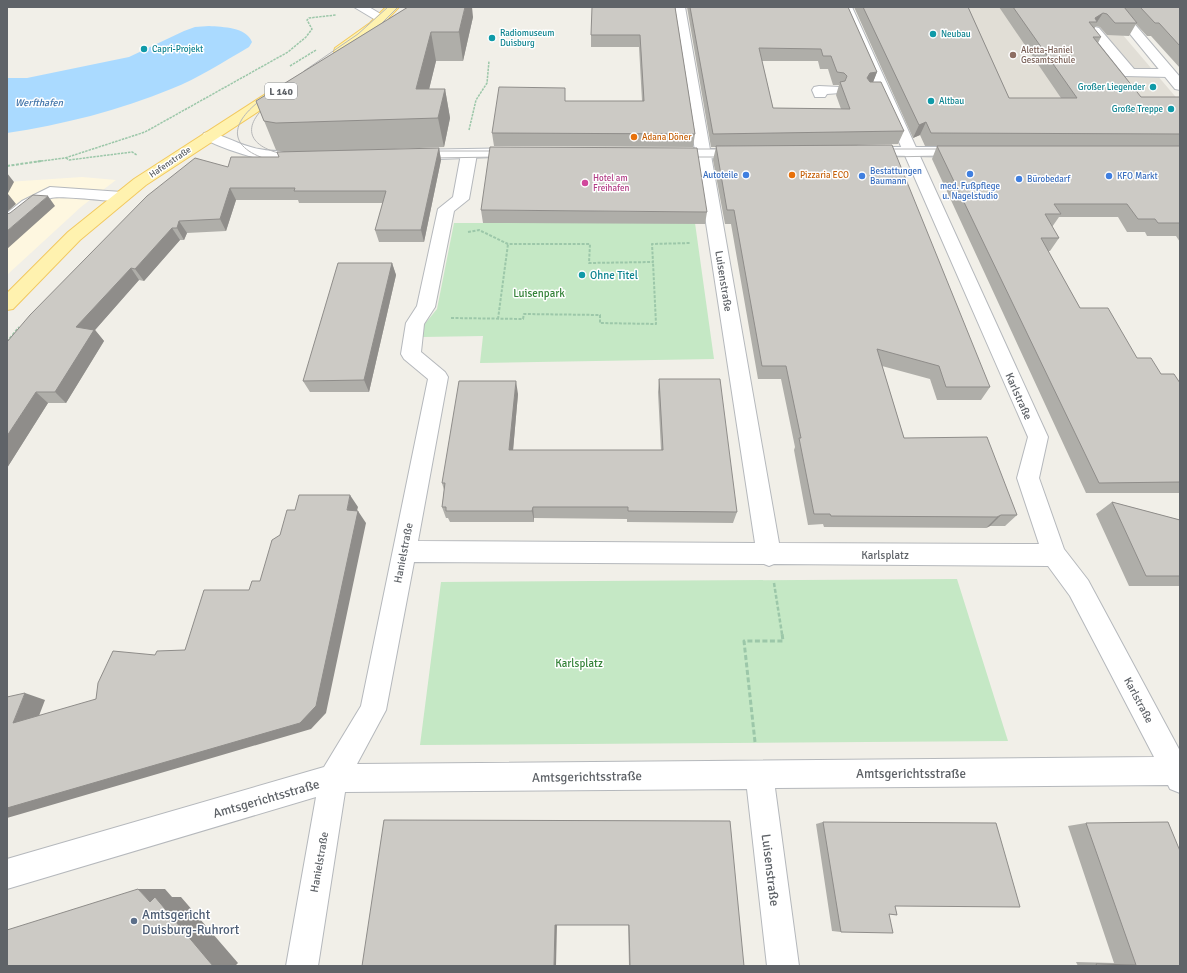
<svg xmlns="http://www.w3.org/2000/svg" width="1187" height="973" viewBox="0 0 1187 973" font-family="Signika,sans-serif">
  <rect width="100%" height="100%" fill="#f1efe8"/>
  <!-- commercial -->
  <path fill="#fef7e0" d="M82 177 116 180 81 207 7 275V182Z"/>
  <!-- education -->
  <path fill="#e1ded6" d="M864 7H1099L1180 102 1015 111Z"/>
  <!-- green -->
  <path fill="#c5e8c5" d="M454 223H695L714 359 480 363 483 336 422 337 423 326 437 309Z
    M957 579 1008 741 420 745 441 582Z"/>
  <!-- water -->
  <path fill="#aadaff" d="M209 26C223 27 246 27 252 42L249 47C223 62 199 78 171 89 121 110 61 125 7 133V78H27L129 57 184 31 195 27Z"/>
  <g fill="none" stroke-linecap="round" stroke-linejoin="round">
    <!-- lane casing -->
    <g stroke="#b5b8bc" stroke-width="2">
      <path id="lane" d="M1095 27 1099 28 1134 69H1169L1175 73 1169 77 1125 76 1089 31Z
        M819 86 840 87 842 90 840 93 827 94 825 97H815L812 90 814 87Z
        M50 187 122 192 127 194 130 197 127 200 122 202C110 201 58 195 51 198 35 204 20 223 7 226V213L22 201Z"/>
    </g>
    <!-- street casing -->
    <g stroke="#b5b8bc" stroke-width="2">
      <path id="street" d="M354 7H369L389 19 383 23 379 22Z
        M673 7H685L779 543 1039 544 1017 478 1028 437 840 7H852L1048 437 1039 478 1064 549 1088 580 1180 751V793L1170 789 1168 785 775 788 799 966H767L747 789 345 792 318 966H286L316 797 7 889V859L324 767 361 706 428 379 404 359 401 354 406 323 417 306 438 209 453 197 461 154 464 151H474L477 154 469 199 454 211 435 307 424 324 421 352 445 372 448 377 418 541 755 543ZM414 562 764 564 769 566 774 564 1048 566 1070 596 1154 757 357 764 386 710Z
        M1108 7H1120L1180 77V90L1175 89Z"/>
    </g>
    <!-- secondary casing -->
    <g stroke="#b6babf" stroke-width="2">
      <path id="secondary" d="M209 132C226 136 241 146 259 149 277 153 297 150 314 155L317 158 314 161C282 169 233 153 204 139L202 136 204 133Z
        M865 147H965L970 149 973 152 970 155 965 157 860 155 857 152 860 149Z
        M519 148 524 150 527 153 524 156 409 160 404 158 401 155 404 152 409 150Z
        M667 149H745L750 151 753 154 750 157 745 159 662 157 659 154 662 151Z"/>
    </g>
    <!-- primary casing -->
    <g stroke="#f2c960" stroke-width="2">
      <path id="primary" d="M386 7H399L378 29 345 54H335L334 51 335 48 370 23Z
        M283 85 288 86 290 89 288 92 146 185 80 240 13 309 7 310V293L68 232 134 179 278 86Z"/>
    </g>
    <!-- path-far3 -->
    <path stroke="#9cc7a9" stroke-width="1.5" stroke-dasharray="2.5 1" stroke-linecap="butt" d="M290 66 316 50
      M469 130 476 100 487 83 489 61
      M66 158 69 160 132 152 137 155
      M34 162 65 158 145 132 288 52 306 37 312 29 307 20 309 18 336 15"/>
    <!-- path-far2 -->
    <path stroke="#9cc7a9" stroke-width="2" stroke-dasharray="3 1.5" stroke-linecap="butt" d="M7 166 41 161
      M468 232 479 230 508 244H590L589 263 653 262 652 244 691 243
      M451 318 523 319 524 314 600 315V323L656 324 653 262
      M498 319 508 244
      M7 342 19 327"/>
    <!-- path-far1 -->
    <path stroke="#9cc7a9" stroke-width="2.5" stroke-dasharray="4 2" stroke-linecap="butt" d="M774 583 782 634"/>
    <!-- path -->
    <path stroke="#9cc7a9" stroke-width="3" stroke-dasharray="5 2.5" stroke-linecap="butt" d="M755 742 744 641H783L782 633"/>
    <!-- lane -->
    <use href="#lane" fill="#fff" fill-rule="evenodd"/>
    <!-- street -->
    <use href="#street" fill="#fff" fill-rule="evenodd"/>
    <!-- secondary -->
    <use href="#secondary" fill="#fff" fill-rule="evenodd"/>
    <!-- primary -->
    <use href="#primary" fill="#fff2af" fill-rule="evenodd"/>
    <!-- tram -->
    <path stroke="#b6b7b8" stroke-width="1" d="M377 28 398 7
      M304 71 358 34 388 7
      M265 97C232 120 223 146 269 160
      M269 103C237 130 252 149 288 155
      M686 149H726
      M884 149H946
      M428 151H500
      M687 157H725
      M887 157 943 156
      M431 158 501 157"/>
  </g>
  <!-- wall -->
  <path fill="#afaea9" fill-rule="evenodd" d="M408 7 473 17 463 61H436L429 89H445L450 118 444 147 370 150 439 148 441 160 424 242H379L375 230 383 203H299L298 200H236L226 231 187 233 184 240H180L144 281 139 280 95 330 104 341 66 403H48L7 468V342L228 167 279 157 284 152 276 150 256 101Z
    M675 7 695 134 693 147 494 146 492 133 642 101 639 47H591V35Z
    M687 7H848L877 72 873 82 904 131 898 144 857 145 990 387 981 400H937L930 379 882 366 904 438 1017 515 1005 526H990L986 528 824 527 823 524 808 525 794 450 795 447 781 379H758L731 224H725L713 160 716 147H711ZM762 61H818L820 69H828L833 85H839L836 95 841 109 773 108Z
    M854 7H968L1009 98H1061L999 7H1180V68L1151 36H1147L1136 24 1129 36 1107 35 1100 27 1096 26 1094 29 1101 37 1098 43 1141 97H1180V242L1176 236H1147L1145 232H1127L1118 217H1059L1052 227 1059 238 1050 251H1048L1080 308 1137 358 1161 374 1180 383V493H1086L932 159 937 146H925L920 135 913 138Z
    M481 210 707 212 705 224 483 223Z
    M392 263 396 275 369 392H310L303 381Z
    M659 379 737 512 733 523 627 522V519L534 518V522H450L448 518H446L442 507 444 490 442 483 518 394 513 450H661L658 392Z
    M1112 502 1180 520V586H1129L1096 514Z
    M384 820 744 966H629L628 925Z
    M823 822 895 906 897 915 889 914 841 932 832 931 816 824Z
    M1086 823 1180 966H1078L1076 962 1114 963 1068 826Z"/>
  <!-- shaded-wall -->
  <path fill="#8f8d8a" d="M465 7H472L473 17 463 61 459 32Z
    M1103 13 1097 22 1095 18Z
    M431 32 436 61 422 118 416 89Z
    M877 72 872 85 867 78 870 73Z
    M445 89 450 118 444 147 438 118Z
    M926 122 920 135 913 138 919 125Z
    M439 148 441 160 424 242 421 230Z
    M7 173 14 182 7 195Z
    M230 188 236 200 226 231 220 219Z
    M8 194 16 204 7 212V195Z
    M48 196 55 206 7 249V231Z
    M179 221 187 233 184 240 177 228Z
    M172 228 180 240 144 281 135 269Z
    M392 263 396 275 369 392 364 380Z
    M131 268 139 280 95 330 104 341 66 403 55 392 76 327Z
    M516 381 518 394 512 462 509 450Z
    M36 392 48 403 7 468V436Z
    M350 495 358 507 354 522 347 510Z
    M533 507 534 518V522L532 511Z
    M358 511 366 523 326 713 311 729 7 818V808Z
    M1001 515 990 526 986 528 997 517Z
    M25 693 45 700 34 729 13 723Z
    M138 889H165L172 897H181L238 963 235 966H213L150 902Z
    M557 924 556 966H554L555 925Z"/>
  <!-- building -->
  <path fill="#cccac5" stroke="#8f8d8a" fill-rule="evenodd" d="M408 7H465L459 32H431L416 89H445L438 118 276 123 264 121 256 101Z
    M592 7H675L695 134 492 133 499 87 565 88V101H644L640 35H591Z
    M690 7H848L877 72 870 73 867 78 870 82H881L904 131 713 134ZM759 48 821 49 823 56H831L837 72 844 73 847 76 845 81 840 82 850 109 773 108Z
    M863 7H968L1009 98H1077L1013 7H1124L1137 23H1115L1107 14 1103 13 1095 18 1097 22H1089L1101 37H1093L1141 97H1180V134L931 133 926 122 919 125Z
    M1140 7H1180V46L1159 23H1155Z
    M892 145 990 387H946L939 366 877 349 904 438 987 437 1017 515H1001L997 517 831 516 830 514H814L799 438H801L786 366H762L734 210H727L716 146Z
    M937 146H1180V223H1158L1155 219H1138L1127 204H1054L1061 214H1045L1059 238H1041L1080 308H1108L1137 358H1151L1161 374H1174L1180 383V482L1099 483Z
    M490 147 697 148 707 212 481 210Z
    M439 148 421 230H375L386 191H294L295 188H230L220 219 179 221 177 228H172L135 269 131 268 76 327 94 330 55 392H36L7 436V342L30 315 147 196 195 158 228 167 231 157H279L277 152Z
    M33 195 48 196 7 231V214L10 213Z
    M338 263H392L364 380 303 381Z
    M659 379H720L737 512 628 511V507H533L532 511H446V507H442L445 483H442L459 381H516L509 450H663Z
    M299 495H350L347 510 358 511 316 706 300 723 7 808V697L25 693 13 723 96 699 98 683 113 651 155 655 157 651 185 650 204 590H249L252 581H260L272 540 280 535 287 510H295Z
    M1112 502 1180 520V576H1146Z
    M384 820 730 821 744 966H630L629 925H555L554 966H362Z
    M823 822 996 823 1020 907 895 906 897 915 889 914 893 933 841 932Z
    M1168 822 1180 851V966H1097L1096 964 1136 965 1086 823Z
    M138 889 150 902 155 897 213 966H7V930Z"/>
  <!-- markers -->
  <g fill="#0f9aa8" stroke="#fff" stroke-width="1.5">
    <circle cx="933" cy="34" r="4"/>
    <circle cx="492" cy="38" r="4"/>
    <circle cx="144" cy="49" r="4"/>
    <circle cx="1153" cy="87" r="4"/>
    <circle cx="931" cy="101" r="4"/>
    <circle cx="1171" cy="109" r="4"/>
    <circle cx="582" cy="275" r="4"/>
  </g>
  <circle fill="#8d6e63" stroke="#fff" stroke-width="1.5" cx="1013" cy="55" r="4"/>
  <g fill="#e8710a" stroke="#fff" stroke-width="1.5">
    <circle cx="634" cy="137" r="4"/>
    <circle cx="792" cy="175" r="4"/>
  </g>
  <g fill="#3f7fe0" stroke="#fff" stroke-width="1.5">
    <circle cx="970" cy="174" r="4"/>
    <circle cx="746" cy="175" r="4"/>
    <circle cx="862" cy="176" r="4"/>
    <circle cx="1109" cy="176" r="4"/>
    <circle cx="1019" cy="179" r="4"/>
  </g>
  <circle fill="#d1479c" stroke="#fff" stroke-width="1.5" cx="585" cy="183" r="4"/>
  <circle fill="#5c6f8a" stroke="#fff" stroke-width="1.5" cx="134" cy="921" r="4"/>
  <g text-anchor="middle" stroke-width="3" stroke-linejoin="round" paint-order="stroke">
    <!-- far-culture labels -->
    <g font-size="9" fill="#0d838f" stroke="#fff" text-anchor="start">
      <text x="500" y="36">Radiomuseum<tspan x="500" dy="10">Duisburg</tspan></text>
      <text x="941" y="37">Neubau</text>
      <text x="152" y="52">Capri-Projekt</text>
      <text x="1145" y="90" text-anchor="end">Großer Liegender</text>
      <text x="939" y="104">Altbau</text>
      <text x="1163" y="112" text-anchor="end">Große Treppe</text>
    </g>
    <!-- far-education labels -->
    <g font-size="9" fill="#785e54" stroke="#fff" text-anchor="start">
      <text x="1021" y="53">Aletta-Haniel<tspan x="1021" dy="10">Gesamtschule</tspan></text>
    </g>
    <!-- far-food labels -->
    <g font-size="9" fill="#c56008" stroke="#fff" text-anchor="start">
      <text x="642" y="140">Adana Döner</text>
      <text x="800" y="178">Pizzaria ECO</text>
    </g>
    <!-- far-street labels -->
    <g font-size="9" fill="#5f6368" stroke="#fff">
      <text transform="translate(170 162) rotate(-34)" y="3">Hafenstraße</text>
    </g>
    <!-- far-shop labels -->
    <g font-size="9" fill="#366cbe" stroke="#fff" text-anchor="start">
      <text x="870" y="174">Bestattungen<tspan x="870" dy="10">Baumann</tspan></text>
      <text x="738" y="178" text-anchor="end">Autoteile</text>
      <text x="1117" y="179">KFO Markt</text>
      <text x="1027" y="182">Bürobedarf</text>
      <text x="970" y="189" text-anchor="middle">med. Fußpflege<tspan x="970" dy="10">u. Nagelstudio</tspan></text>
    </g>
    <!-- far-hotel labels -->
    <g font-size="9" fill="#b23c85" stroke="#fff" text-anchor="start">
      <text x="593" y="181">Hotel am<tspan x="593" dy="10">Freihafen</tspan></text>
    </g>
    <!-- shield labels -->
    <rect fill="#fff" stroke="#8f9295" stroke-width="1" x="265" y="83" width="32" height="16" rx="3"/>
    <g font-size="10" font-weight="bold" fill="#5f6368">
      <text x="281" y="95">L 140</text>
    </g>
    <!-- far-water labels -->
    <g font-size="10" font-style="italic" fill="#4174aa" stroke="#fff">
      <text x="39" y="106">Werfthafen</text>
    </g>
    <!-- culture labels -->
    <g font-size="11" fill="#0d838f" stroke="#fff" text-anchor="start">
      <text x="590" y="279">Ohne Titel</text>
    </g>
    <!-- street labels -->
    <g font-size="11" fill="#5f6368" stroke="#fff">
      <text transform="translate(724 281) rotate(81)" y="4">Luisenstraße</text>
      <text transform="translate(1019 396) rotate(66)" y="4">Karlstraße</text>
      <text transform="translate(403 553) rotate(-79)" y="4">Hanielstraße</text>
      <text x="885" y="559">Karlsplatz</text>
      <text transform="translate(1139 700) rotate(62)" y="4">Karlstraße</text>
      <text transform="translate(319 862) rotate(-80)" y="4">Hanielstraße</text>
    </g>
    <!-- park labels -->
    <g font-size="11" fill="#348238" stroke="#fff">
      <text x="539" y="297">Luisenpark</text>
      <text x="579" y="667">Karlsplatz</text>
    </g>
    <!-- near-street labels -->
    <g font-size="13" fill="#5f6368" stroke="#fff">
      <text x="911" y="778">Amtsgerichtsstraße</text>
      <text transform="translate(587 776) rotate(-1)" y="5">Amtsgerichtsstraße</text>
      <text transform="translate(266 798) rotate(-16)" y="5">Amtsgerichtsstraße</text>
      <text transform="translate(771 870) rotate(83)" y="5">Luisenstraße</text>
    </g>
    <!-- near-service labels -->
    <g font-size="13" fill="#4e5e75" stroke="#fff" text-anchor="start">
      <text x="142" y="919">Amtsgericht<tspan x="142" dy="15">Duisburg-Ruhrort</tspan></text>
    </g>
  </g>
  <!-- border -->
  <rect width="1187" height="973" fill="none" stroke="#5f6368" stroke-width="16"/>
</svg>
